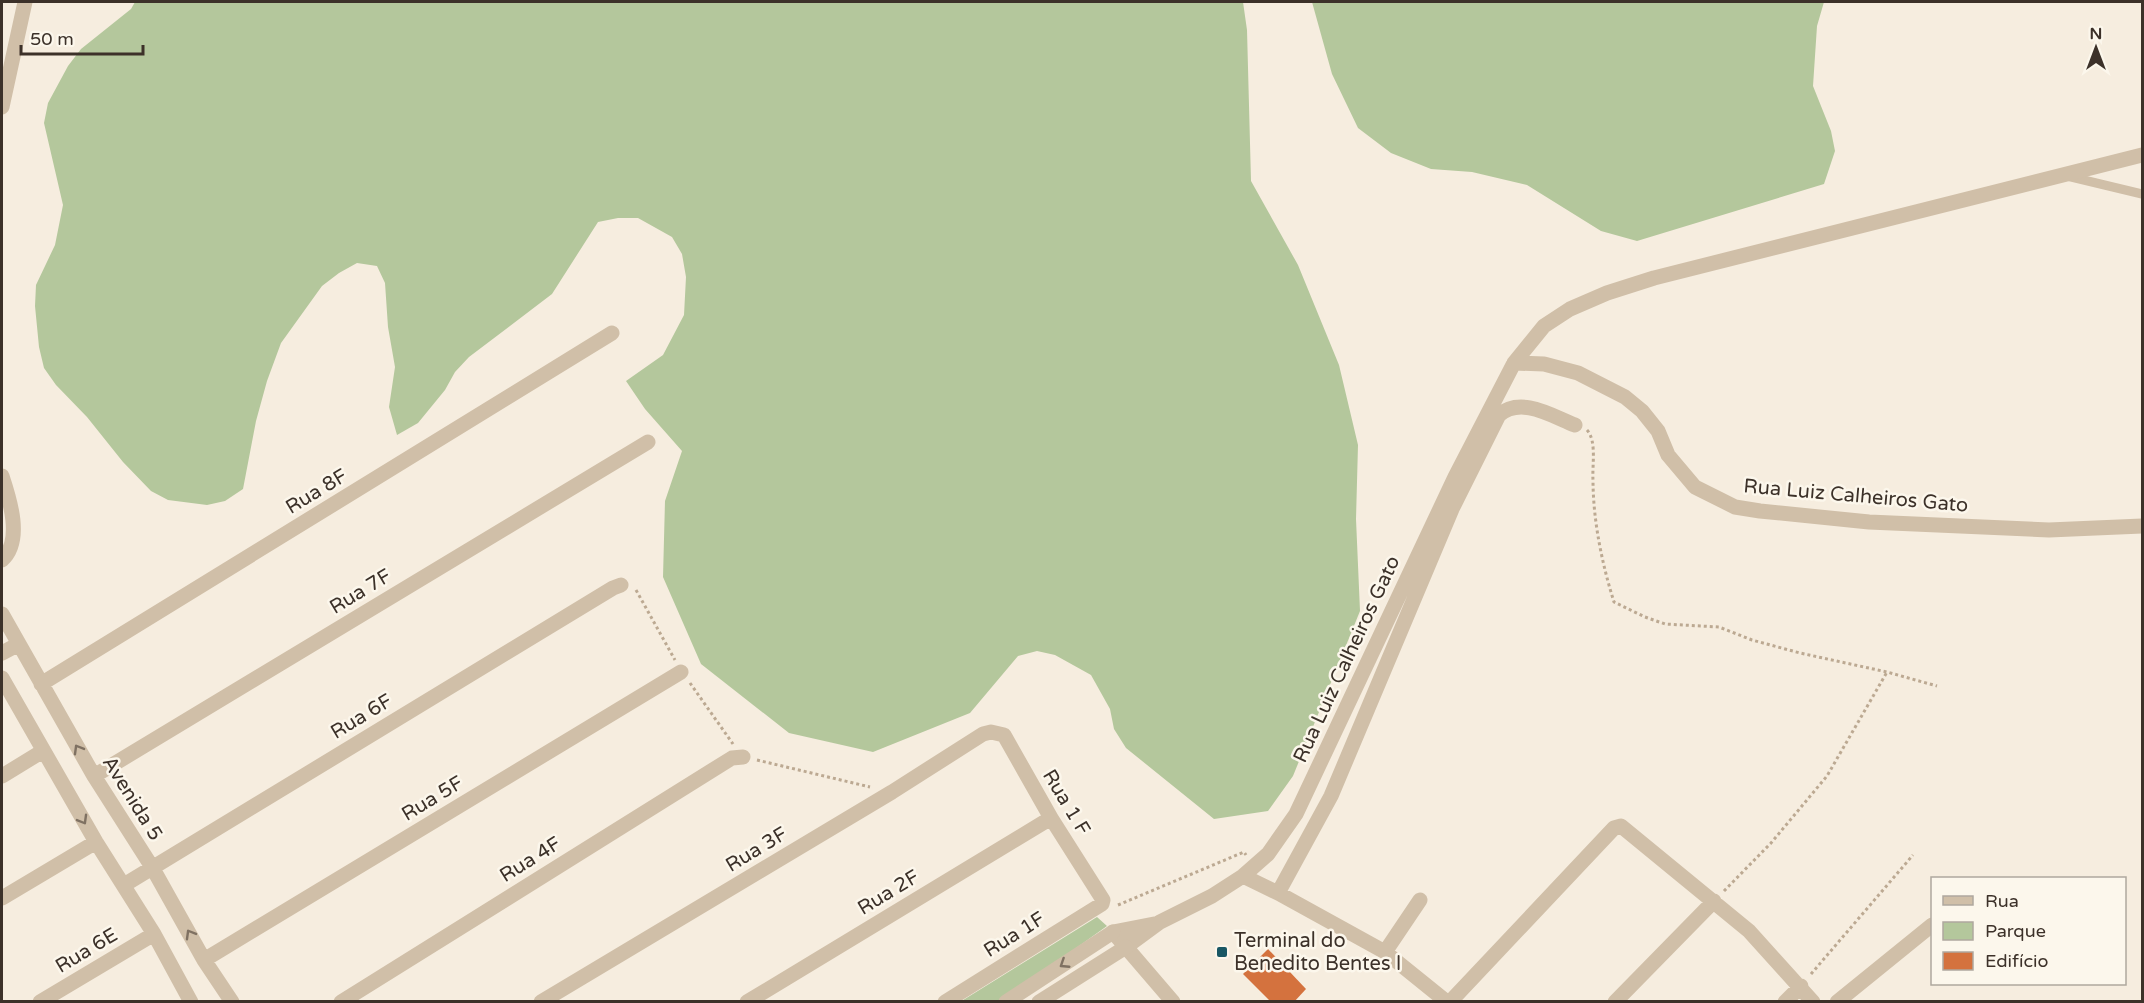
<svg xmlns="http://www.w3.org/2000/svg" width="2144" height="1003" viewBox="0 0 2144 1003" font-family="'Varela Round',sans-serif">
  <rect width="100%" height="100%" fill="#f6eddf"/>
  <!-- green -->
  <path fill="#b4c79c" d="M135 2H1243L1247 30 1251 181 1298 265 1339 365 1358 445 1356 519 1360 611 1293 776 1268 811 1214 819 1126 748 1114 729 1110 709 1091 675 1055 655 1037 651 1018 656 970 713 873 752 789 733 701 664 663 577 665 501 682 451 645 409 626 381 663 355 684 315 686 277 682 254 672 237 638 218H618L598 222 552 294 469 357 455 372 445 390 418 423 397 435 389 407 395 367 388 327 385 283 377 266 357 263 339 273 322 286 281 343 267 381 256 421 243 489 225 501 207 505 168 500 151 491 123 462 87 417 56 385 44 368 39 347 35 306 36 285 55 245 63 205 44 123 48 103 68 66 81 49 131 9Z
    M1312 2H1824L1817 26 1813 86 1831 131 1835 151 1824 184 1637 241 1601 231 1527 185 1472 172 1431 169 1391 153 1358 128 1332 74Z
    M1097 917 1107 926 1002 1001 960 1002Z"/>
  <!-- building -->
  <path fill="#d4723e" d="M1268 949 1306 989 1294 1002H1271L1243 974Z"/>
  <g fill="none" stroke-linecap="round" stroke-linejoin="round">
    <!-- path -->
    <path stroke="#bca992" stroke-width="3" stroke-dasharray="3 3" stroke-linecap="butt" d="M1587 430C1597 441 1592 466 1593 480 1593 520 1602 564 1614 602L1645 617 1665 624 1719 627 1752 640 1800 653 1887 672 1937 686
      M636 590 675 660
      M690 683 733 744
      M757 760 870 787
      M1724 891 1771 843 1827 776 1887 672
      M1118 905 1244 852 1246 855
      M1811 974 1913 855"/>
    <!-- service -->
    <path stroke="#d0bfa8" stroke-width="9" d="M2067 176 2142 194"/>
    <!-- minor -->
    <path stroke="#d0bfa8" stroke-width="15" d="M2 107 25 2
      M1514 363 1544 364 1578 373 1625 397 1642 411 1658 431 1668 455 1695 487 1735 507 1760 511 1869 522 2049 530 2142 526
      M2 476C10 500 23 541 2 560
      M2 614 94 776 152 867 204 960 232 1002
      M2 653 19 644
      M2 678 96 842 154 934 191 1002
      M41 684 612 333
      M2 776 43 751
      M94 776 648 442
      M1243 876 1278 893 1385 952 1447 1002
      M124 885 613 588 621 585
      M1278 893 1331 796 1452 509 1499 415C1521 396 1552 416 1575 425
      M2 898 96 842
      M1154 924 1113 932 1173 1002
      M1126 947 1160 922 1212 896 1243 876 1268 854 1296 814 1455 477 1514 363 1544 326 1570 309 1607 293 1654 278 2142 155
      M1385 952 1420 900
      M204 960 681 672
      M40 1002 154 934
      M341 1002 732 758 743 757
      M541 1002 892 792 983 734 991 732 1004 735 1051 818 1103 900 1102 904 945 1002
      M747 1002 1051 818
      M1450 1002 1614 828 1621 826 1749 931 1813 1002
      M1615 1002 1714 901
      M1785 1002 1801 986
      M1837 1002 1932 925"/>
    <!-- tertiary -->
    <path stroke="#d0bfa8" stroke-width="15" d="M1006 1002 1113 932
      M1039 1002 1126 947"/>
  </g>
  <!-- one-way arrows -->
  <defs><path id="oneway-chevron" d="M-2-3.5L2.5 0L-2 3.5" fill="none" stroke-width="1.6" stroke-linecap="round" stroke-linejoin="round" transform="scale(1.5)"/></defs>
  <g stroke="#7f7162">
    <use href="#oneway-chevron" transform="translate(78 749) rotate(-120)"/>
    <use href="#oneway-chevron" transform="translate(83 820) rotate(60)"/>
    <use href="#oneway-chevron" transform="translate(190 934) rotate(-120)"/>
    <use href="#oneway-chevron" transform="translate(1064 964) rotate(147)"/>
  </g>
  <!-- markers -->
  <rect fill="#195764" stroke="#fcf7ec" stroke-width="2" x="1216" y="946" width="12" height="12" rx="3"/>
  <g text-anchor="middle" stroke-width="5" stroke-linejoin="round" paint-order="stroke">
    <!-- street labels -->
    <g font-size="20" fill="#3c3129" stroke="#fcf7ec">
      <text transform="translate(316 491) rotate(-31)" y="7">Rua 8F</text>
      <text transform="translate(1856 495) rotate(5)" y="7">Rua Luiz Calheiros Gato</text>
      <text transform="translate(360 591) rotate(-31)" y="7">Rua 7F</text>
      <text transform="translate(1346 659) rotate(-65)" y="7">Rua Luiz Calheiros Gato</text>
      <text transform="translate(361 716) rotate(-31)" y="7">Rua 6F</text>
      <text transform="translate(133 798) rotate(58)" y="7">Avenida 5</text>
      <text transform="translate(432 798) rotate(-31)" y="7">Rua 5F</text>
      <text transform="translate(1067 802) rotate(59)" y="7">Rua 1 F</text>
      <text transform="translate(756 849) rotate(-31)" y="7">Rua 3F</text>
      <text transform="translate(530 859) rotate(-32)" y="7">Rua 4F</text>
      <text transform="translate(888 892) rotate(-31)" y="7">Rua 2F</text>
      <text transform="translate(1014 934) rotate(-32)" y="7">Rua 1F</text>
      <text transform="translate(86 950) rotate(-31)" y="7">Rua 6E</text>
    </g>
    <!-- poi labels -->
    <g font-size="20" fill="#3c3129" stroke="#fcf7ec" text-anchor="start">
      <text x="1234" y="947">Terminal do<tspan x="1234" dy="23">Benedito Bentes I</tspan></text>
    </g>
  </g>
  <!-- border -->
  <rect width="2144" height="1003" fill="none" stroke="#3c3129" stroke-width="6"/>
  <!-- legend -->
  <rect x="1931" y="877" width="195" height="108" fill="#fcf7ec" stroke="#afa89e" stroke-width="1.5"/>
  <rect x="1943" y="896" width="30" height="9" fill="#d0bfa8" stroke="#afa89e" stroke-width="1.5"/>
  <text x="1985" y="907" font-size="18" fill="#3c3129">Rua</text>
  <rect x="1943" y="922" width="30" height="18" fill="#b4c79c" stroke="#afa89e" stroke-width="1.5"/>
  <text x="1985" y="937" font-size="18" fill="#3c3129">Parque</text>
  <rect x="1943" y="952" width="30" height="18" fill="#d4723e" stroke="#afa89e" stroke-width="1.5"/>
  <text x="1985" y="967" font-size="18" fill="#3c3129">Edifício</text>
  <!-- north arrow -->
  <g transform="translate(2096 48)" stroke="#fcf7ec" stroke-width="4.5" paint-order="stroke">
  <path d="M0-4.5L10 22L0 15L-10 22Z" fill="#3c3129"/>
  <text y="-9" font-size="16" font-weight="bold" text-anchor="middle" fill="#3c3129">N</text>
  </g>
  <!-- scale -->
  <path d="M21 45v9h122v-9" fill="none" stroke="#3c3129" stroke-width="3"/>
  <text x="30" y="45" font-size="18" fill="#3c3129" stroke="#fcf7ec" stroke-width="4.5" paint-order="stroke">50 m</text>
</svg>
